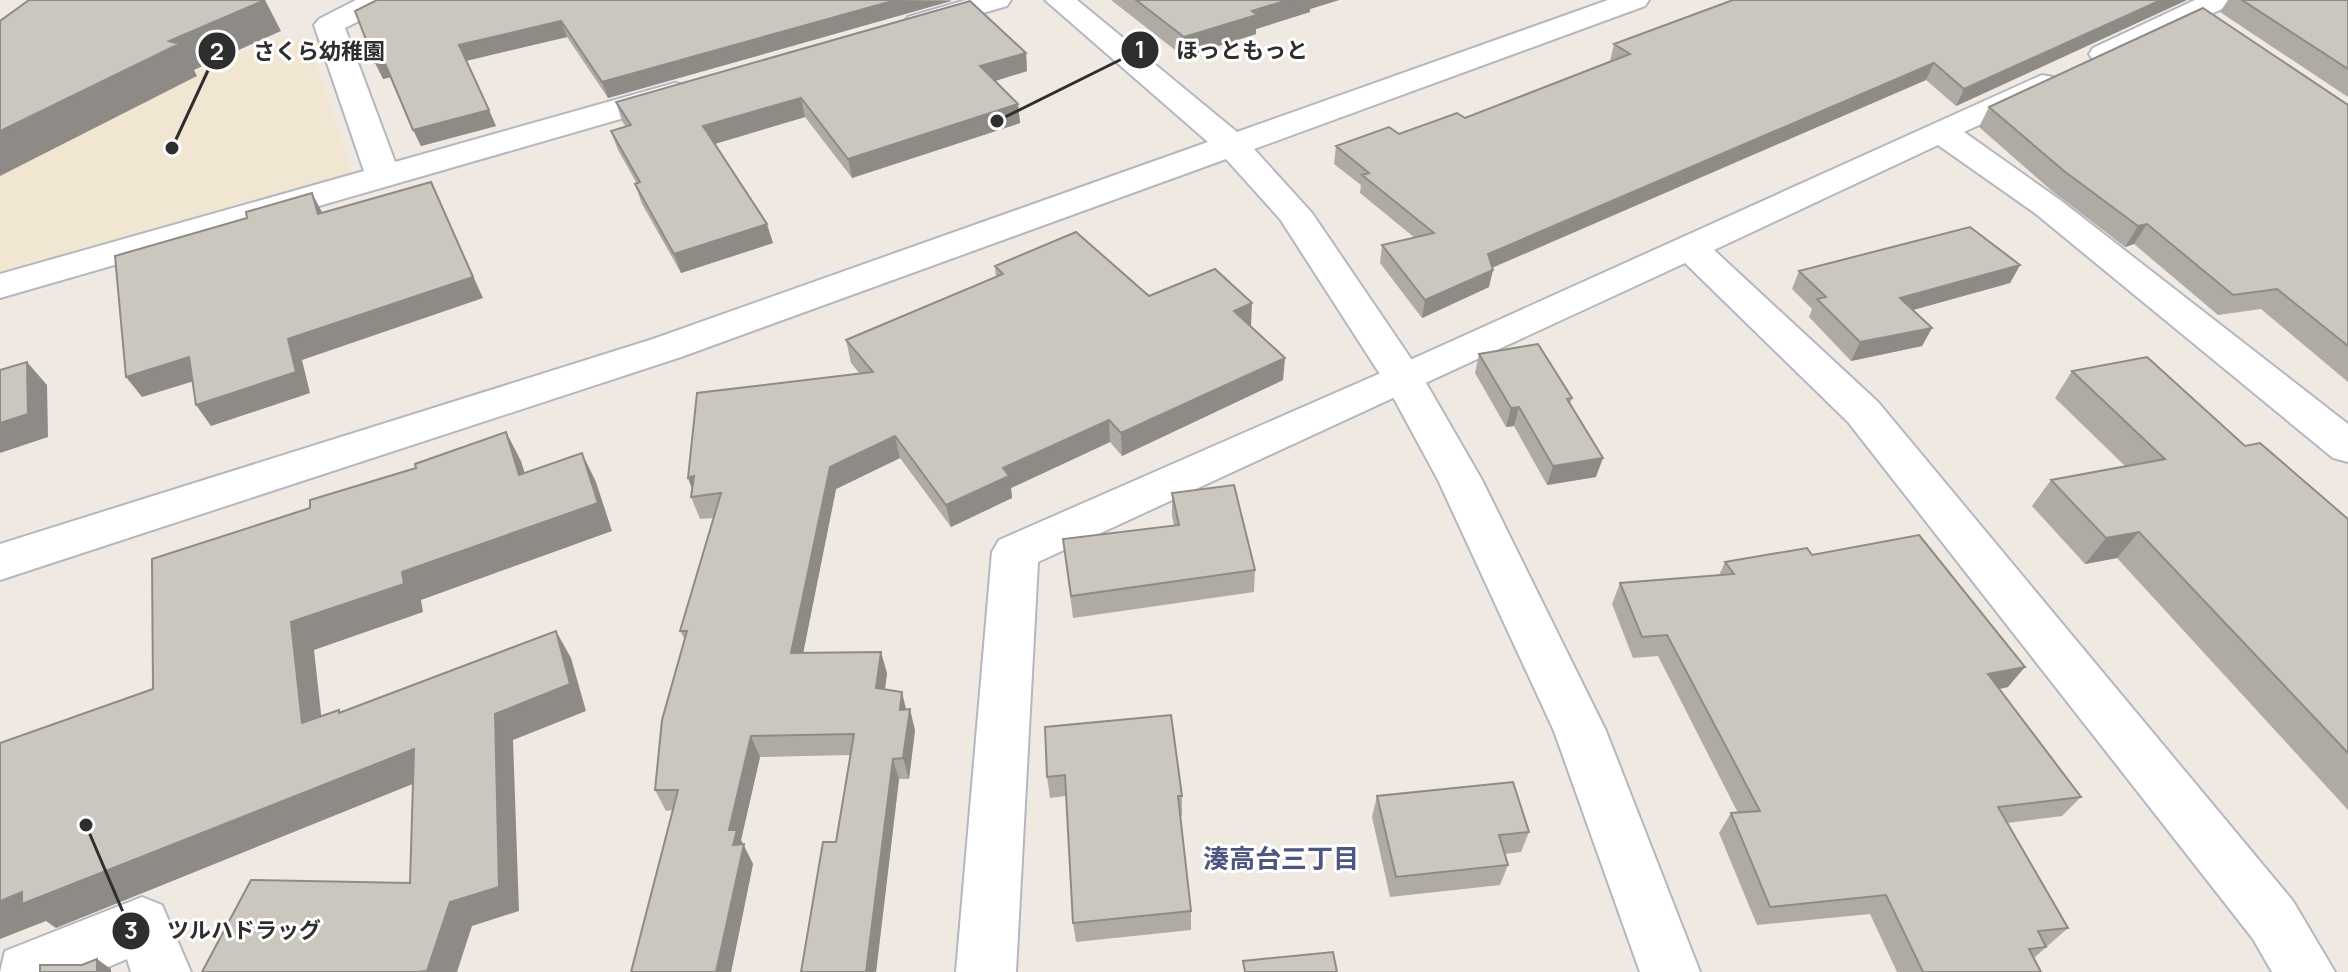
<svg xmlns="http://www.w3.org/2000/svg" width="2348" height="972" viewBox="0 0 2348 972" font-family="Manrope,'Noto Sans JP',sans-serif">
  <rect width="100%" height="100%" fill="#efe9e1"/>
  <!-- education -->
  <path fill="#f0e6d1" d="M286 36 310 45 354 177 0 276V120L137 49 197 71Z"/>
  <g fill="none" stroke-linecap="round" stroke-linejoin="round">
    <!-- minor casing -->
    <g stroke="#b4b7c1" stroke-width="4">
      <path id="minor" d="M356 0H393L389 6 345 28 395 162 675 83 686 86 691 93 686 100 0 298V274L364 171 314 25 319 19Z
        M966 0H1011L1007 6 918 32 908 29 903 23 908 17Z
        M2195 0H2232L2228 6 2115 60H2093L2089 54 2093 48Z
        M2042 75 2053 77 2058 84 2053 91 1964 132 2060 200 2348 424V462L2333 458 2036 214 1938 145 1714 250 1878 402 2293 901 2335 972H2272L2253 939 1848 422 1685 263 1038 562 1016 972H956L992 552 999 540 1390 369Z
        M142 897 162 905 191 972H131L127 959 96 972H0L5 951Z"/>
    </g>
    <!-- tertiary casing -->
    <g stroke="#b4b7c1" stroke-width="4">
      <path id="tertiary" d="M1045 0H1077L1237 132 1608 0H1649L1645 6 1254 149 1312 213 1418 369 1482 480 1606 731 1700 972H1640L1554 731 1438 480 1385 382 1280 219 1226 159 681 357 0 580V544L653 339 1208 142Z"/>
    </g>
    <!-- minor -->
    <use href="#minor" fill="#fff" fill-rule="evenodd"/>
    <!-- tertiary -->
    <use href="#tertiary" fill="#fff" fill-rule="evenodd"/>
  </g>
  <!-- wall -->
  <path fill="#afaba4" d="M377 0H951V1L608 98 567 37 466 60 496 126 421 146 391 77 383 79Z
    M1111 0H1339L1310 9V12L1256 29V34L1184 57Z
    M2187 0 1956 106 1926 80 1492 268 1489 287 1422 318 1380 263 1382 245 1415 238 1360 193 1361 185 1334 164 1336 146 1399 134 1465 118 1610 61 1614 44Z
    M2228 0H2348V97L2220 12Z
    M1026 53 1027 71 995 81 1018 104 1020 123 852 178 805 117 714 144 773 243 681 273 642 204 635 184H637L618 150 611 131 626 127 622 121 616 102Z
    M2348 105V382L2261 309 2218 315 2134 244 2125 247 2052 191 1979 127 1989 107Z
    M2020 265 2010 283 1913 310 1932 328 1922 346 1851 361 1809 317 1812 309 1792 289 1799 271Z
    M995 266 1149 296 1251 325 1250 326 1283 380 1122 456 1110 442 1011 488 1012 498 951 527 900 458 836 489 803 653 887 673 885 690 906 709 915 730 909 779H899L876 972H801L836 842 851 755 760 757 741 840 753 864 731 972H631L673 810 666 811 655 790 685 640 680 631 714 518 700 519 691 497 860 374 851 363 846 340 996 277Z
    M1479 354 1572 398 1570 404 1596 477 1547 485 1514 426 1506 427 1475 373Z
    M2072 371 2245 446 2348 519V810L2117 558 2085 564 2032 506 2051 480 2125 466 2055 398Z
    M1172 493 1255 570 1254 592 1073 618 1063 539 1174 526 1172 515Z
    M1812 555 2008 687 1999 689 2081 797 2062 816 2007 823 2068 928 2034 958 2041 972H1897L1870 914 1757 925 1719 833 1731 813H1738L1658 656 1633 658 1612 604 1620 583 1719 575 1725 562Z
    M1045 727 1182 796V816H1180L1191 911V930L1076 942 1073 923 1066 796 1050 798 1047 777Z
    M1377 796 1529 832 1521 852 1505 854 1508 865 1500 885 1390 897 1372 817Z"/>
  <!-- shaded-wall -->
  <path fill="#8e8b86" d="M265 0 281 31 194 70 197 76 0 176V131L169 41Z
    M896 0 951 1 608 98 602 82Z
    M1288 0H1339L1310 9V12L1256 29V34L1184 57V37L1252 11Z
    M2161 0H2187L1956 106 1964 89Z
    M561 21 567 37 466 61 459 45Z
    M1026 53 1027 71 982 85 980 66Z
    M384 61 392 77 383 79 375 63Z
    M1934 63 1926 80 1484 271 1488 254Z
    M801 98 805 117 708 146 703 126Z
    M1018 104 1020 123 852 178 848 159Z
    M489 110 496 126 421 146 413 130Z
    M431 182 483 298 302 360 310 393 211 426 196 405 288 339Z
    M312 193 323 214H318Z
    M767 224 773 243 681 273 674 254Z
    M2147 224 2134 244 2125 247 2138 226Z
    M2020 265 2010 283 1891 316 1900 298Z
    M1493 270 1489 287 1422 318 1425 300Z
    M1252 303 1251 325 1233 333 1234 311Z
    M1932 328 1922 346 1851 361 1860 342Z
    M189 357 204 378 142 397 126 377Z
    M1285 358 1283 380 1122 456 1121 433Z
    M27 362 47 385 48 437 0 453V423Z
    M1519 407 1514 426 1506 427 1511 408Z
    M1109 420 1110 442 1011 488 1012 498 951 527 946 505 1003 468Z
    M506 432 521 461 534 503 519 475Z
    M895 436 900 458 836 489 799 674 791 653 830 467Z
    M582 453 596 482 612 531 421 600 423 612 314 650 325 750 302 723 291 622 402 572Z
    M1603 458 1596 477 1547 485 1553 466Z
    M694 476 695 497 688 478Z
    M2139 532 2117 558 2085 564 2106 538Z
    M556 631 571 658 586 711 513 740 519 911 472 926 457 972H428L427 971 450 902 495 714Z
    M881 652 887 673 882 709 876 688Z
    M2025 667 2008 687 1972 695 1988 674Z
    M902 692 907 713 900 710Z
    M910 709 915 730 909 779 903 758Z
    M751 736 760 757 741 840 753 864 731 972H716L733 845 729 830Z
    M414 749 435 775 56 928 46 921 0 939V901Z
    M893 759 899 779 876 972H866Z
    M97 959 111 969V972H97Z"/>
  <!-- building -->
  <path fill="#cbc7bf" stroke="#8e8b86" stroke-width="2" d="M29 0H265L169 41 179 44 0 131V21Z
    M377 0H896L602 82 561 21 459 45 489 110 413 130 384 61 375 63 355 11Z
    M1136 0H1288L1252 11 1257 15 1184 37Z
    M1733 0H2161L1964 89 1934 63 1488 254 1493 270 1425 300 1382 245 1434 233 1362 175 1369 173 1336 146 1389 127 1399 134 1457 113 1465 118 1630 54 1614 44Z
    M2242 0H2348V69Z
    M970 1 1026 53 980 66 1018 104 848 159 801 98 703 126 767 224 674 254 635 184 640 182 611 131 631 125 616 102Z
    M2203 8 2348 105V346L2277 289 2233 295 2147 224 2138 226 2064 171 1989 107Z
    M431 182 473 277 288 339 296 372 196 405 189 357 126 377 115 256 247 218 246 212 312 193 318 214Z
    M1970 227 2020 265 1900 298 1932 328 1860 342 1817 299 1826 297 1799 271Z
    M1076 232 1149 296 1215 269 1252 303 1234 311 1285 358 1121 433 1109 420 1003 468 1009 476 946 505 895 436 830 467 791 653 881 652 876 688 902 692 900 710 910 709 903 758 893 759 866 972H801L823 842H836L854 734 751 736 729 830H737L733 845 744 844 716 972H631L678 790H655L662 720 687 631H680L721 493 691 497 694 476 688 478 697 393 873 372 846 340 1003 274 995 266Z
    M1538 344 1572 398 1567 399 1603 458 1553 466 1519 407 1511 408 1479 354Z
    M2147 357 2245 446 2260 443 2348 519V753L2139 532 2106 538 2051 480 2165 459 2072 371Z
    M27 362 28 414 0 423V370Z
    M506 432 519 475 582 453 598 503 402 572 404 584 291 622 302 723 339 710V713L556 631 570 684 495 714 499 887 450 902 427 971 417 972H202L251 880 410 883 414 749 22 904V892L0 901V743L153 689 152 559 310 508V500L416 468 415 464Z
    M1234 485 1255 570 1071 596 1063 539 1179 525 1172 493Z
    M1919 535 2025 667 1988 674 2081 797 1998 807 2068 928 2038 931 2046 947 2029 949 2041 972H1923L1886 895 1770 907 1731 813 1760 811 1667 635 1642 637 1620 583 1734 574 1725 562 1807 548 1812 555Z
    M1171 715 1182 796H1178L1191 911 1073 923 1065 775 1047 777 1045 727Z
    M1513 782 1529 832 1499 835 1508 865 1396 877 1377 796Z
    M1333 952 1337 972H1245L1243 961Z
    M97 959V972H40V965H82Z"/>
  <g text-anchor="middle" stroke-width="6" stroke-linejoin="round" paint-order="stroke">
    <!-- near-neighbourhood labels -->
    <g font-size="26" font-weight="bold" fill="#4d5680" stroke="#fff">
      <text x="1281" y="868">湊高台三丁目</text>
    </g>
  </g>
  <!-- callouts -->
  <path fill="none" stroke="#2e2e2e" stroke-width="3" d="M997 121L1140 50M172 148L217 51M86 825L131 931"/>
  <g fill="#2e2e2e" stroke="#fff" stroke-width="3">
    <circle cx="997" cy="121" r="8"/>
    <circle cx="172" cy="148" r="8"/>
    <circle cx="86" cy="825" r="8"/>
    <circle cx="1140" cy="50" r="20"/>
    <circle cx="217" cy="51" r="20"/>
    <circle cx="131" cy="931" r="20"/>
  </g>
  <g font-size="24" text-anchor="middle" font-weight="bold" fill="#fff">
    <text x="1140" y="58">1</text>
    <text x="217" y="60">2</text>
    <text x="131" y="939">3</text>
  </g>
  <g font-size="22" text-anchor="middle" font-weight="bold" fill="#2e2e2e" stroke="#fff" stroke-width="6" stroke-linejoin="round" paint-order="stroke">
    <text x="1242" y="58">ほっともっと</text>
    <text x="319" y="59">さくら幼稚園</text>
    <text x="244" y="938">ツルハドラッグ</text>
  </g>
</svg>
